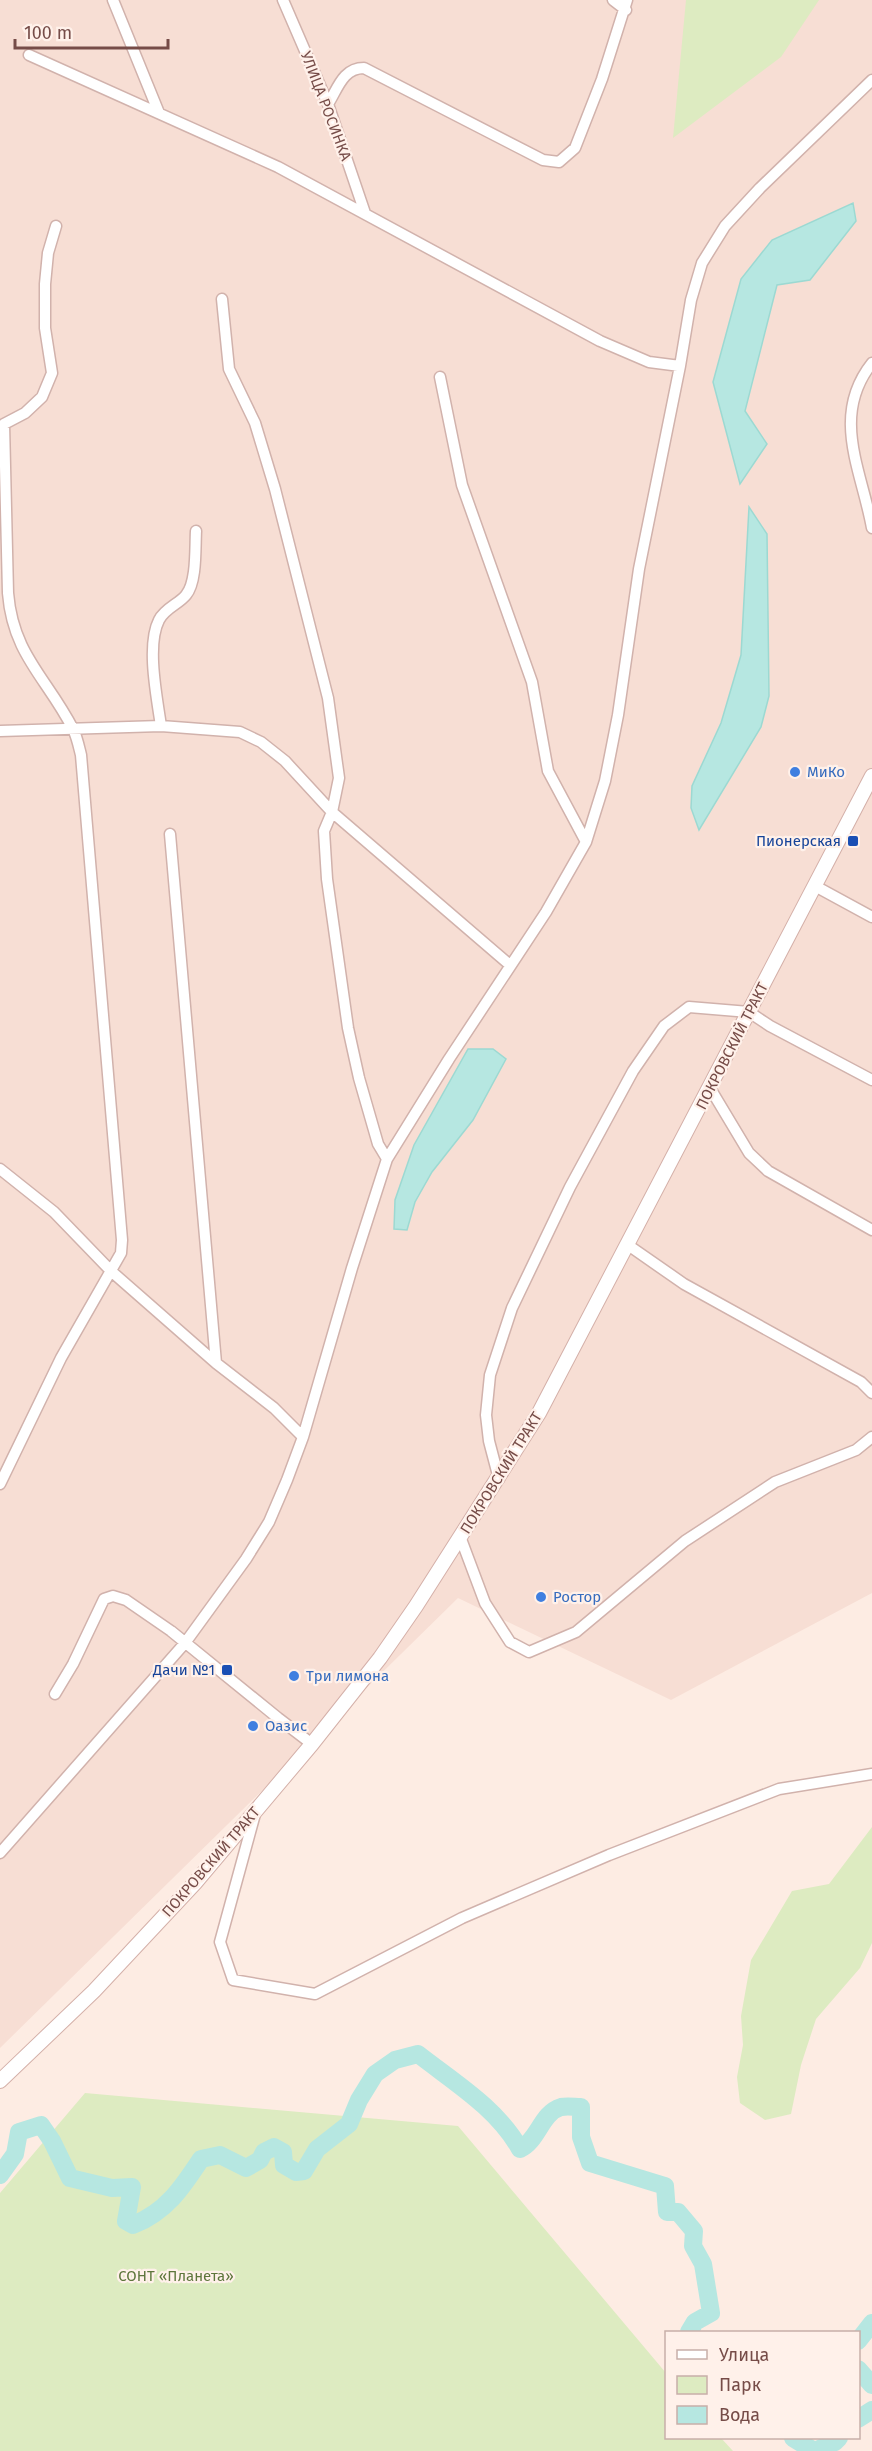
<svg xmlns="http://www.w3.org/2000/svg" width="872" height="2451" viewBox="0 0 872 2451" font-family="'Fira Sans',sans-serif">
  <rect width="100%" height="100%" fill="#fdece3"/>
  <!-- residential -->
  <path fill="#f7ded4" d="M0 0H872V1593L671 1700 458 1598 0 2048Z"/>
  <!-- green -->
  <path fill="#ddebc1" d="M686 0H819L781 57 673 138Z
    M872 1827V1943L860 1968 816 2019 801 2065 791 2114 765 2120 740 2103 737 2077 743 2045 741 2016 751 1960 792 1891 829 1884Z
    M85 2093 458 2126 666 2373V2438H721L733 2451H0V2193Z"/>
  <!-- water -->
  <path fill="#b6e7e1" stroke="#9cd9d2" stroke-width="1.5" d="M853 203 856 221 810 280 777 285 745 411 767 444 740 484 713 382 741 279 772 240Z
    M749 507 767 534 769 696 761 727 699 830 691 808 692 786 721 723 741 655Z
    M468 1049H493L506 1059 473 1120 432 1172 415 1202 407 1230 394 1229 395 1200 414 1145Z"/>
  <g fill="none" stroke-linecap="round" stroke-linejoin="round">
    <!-- river -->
    <path stroke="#b6e7e1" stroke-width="18" d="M0 2175 15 2154 19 2132 41 2125 52 2141 70 2178 112 2188 132 2187 126 2221 133 2225C166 2212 182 2188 201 2159L220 2155 246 2168 260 2160 264 2152 274 2147 283 2152 284 2165 296 2172 304 2171 317 2149 349 2124 359 2100 375 2074 395 2060 418 2054C455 2083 497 2108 520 2149 538 2141 541 2113 561 2107 567 2106 575 2107 581 2107V2137L590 2163 665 2186 667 2212H678L694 2231 693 2246 703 2264 711 2313 695 2322 689 2332
      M858 2341 872 2323
      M858 2369 872 2385
      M858 2419 872 2410
      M793 2438 814 2451
      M815 2451 835 2442 839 2438"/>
    <!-- minor casing -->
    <g stroke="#d1b2ac" stroke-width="13">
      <path id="minor" d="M113 0 159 113
        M283 0 328 104 365 213
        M613 0 626 10
        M29 55 278 167 600 341 649 362 680 366
        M328 104C338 88 343 68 364 68L543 160 559 162 575 148 602 79 627 0
        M222 299 229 369 255 423 275 489 328 698 339 778 332 812 324 831 327 879 348 1028 359 1078 378 1144 387 1159
        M872 363C830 416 862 471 872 528
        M440 377 462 485 532 682 548 771 586 842
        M161 726C157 698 146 645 159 620 165 608 179 604 186 595 197 582 195 548 196 531
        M0 731 161 726 240 732 261 742 285 761 332 812 510 965
        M170 834 216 1363
        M815 886 872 917
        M710 1088 749 1153 768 1171 872 1230
        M0 1169 54 1212 111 1271 216 1363 274 1408 303 1437 287 1480 269 1522 246 1559 185 1643 0 1853
        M628 1245 684 1284 861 1382 872 1393
        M303 1437 352 1268 387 1159 449 1059 546 912 586 842 605 781 618 715 639 569 680 366 691 300 702 263 725 226 760 188 872 80
        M499 1479 489 1441 486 1415 490 1375 512 1308 570 1187 633 1071 664 1026 689 1007 749 1012 770 1026 872 1080
        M0 1484 61 1358 121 1253 122 1240 81 755C79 747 77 737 73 729 47 678 13 655 8 593L4 424 25 413 42 397 52 373 45 328V284L48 253 56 226
        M461 1539 485 1603 510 1642 529 1652 576 1632 685 1541 775 1482 856 1450 872 1437
        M55 1694 73 1664 104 1599 113 1596 126 1600 171 1631 278 1718 312 1744
        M255 1814 220 1942 233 1980 315 1994 462 1918 609 1855 779 1789 872 1774"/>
    </g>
    <!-- secondary casing -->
    <g stroke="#d4b0a9" stroke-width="16">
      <path id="secondary" d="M0 2081 94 1991 195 1883 312 1744 380 1658 416 1606 539 1413 872 776"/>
    </g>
    <!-- minor -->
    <use href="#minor" stroke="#fff" stroke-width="10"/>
    <!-- secondary -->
    <use href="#secondary" stroke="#fff" stroke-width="14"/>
  </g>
  <!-- markers -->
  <g fill="#3f7fe0" stroke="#fff1ea" stroke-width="2">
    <circle cx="795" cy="772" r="6"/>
    <circle cx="541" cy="1597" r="6"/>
    <circle cx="294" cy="1676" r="6"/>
    <circle cx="253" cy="1726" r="6"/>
  </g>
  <g fill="#1a4fb4" stroke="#fff1ea" stroke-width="2">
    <rect x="847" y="835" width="12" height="12" rx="3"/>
    <rect x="221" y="1664" width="12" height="12" rx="3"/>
  </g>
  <g text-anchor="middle" stroke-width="4.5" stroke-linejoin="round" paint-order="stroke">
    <!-- street labels -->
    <g font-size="15" fill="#764c48" stroke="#fff1ea">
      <text transform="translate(326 106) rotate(69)" y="5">УЛИЦА РОСИНКА</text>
      <text transform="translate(732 1046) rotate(-63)" y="5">ПОКРОВСКИЙ ТРАКТ</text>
      <text transform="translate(501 1473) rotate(-58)" y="5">ПОКРОВСКИЙ ТРАКТ</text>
      <text transform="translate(211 1862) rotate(-49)" y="5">ПОКРОВСКИЙ ТРАКТ</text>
    </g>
    <!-- shop labels -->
    <g font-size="15" fill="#366cbe" stroke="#fff1ea" text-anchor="start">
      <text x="807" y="777">МиКо</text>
      <text x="553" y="1602">Ростор</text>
      <text x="306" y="1681">Три лимона</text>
      <text x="265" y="1731">Оазис</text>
    </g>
    <!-- transit labels -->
    <g font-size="15" fill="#164399" stroke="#fff1ea" text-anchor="end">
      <text x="841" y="846">Пионерская</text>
      <text x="215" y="1675">Дачи №1</text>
    </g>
    <!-- park labels -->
    <g font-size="15" fill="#5e763c" stroke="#fff1ea">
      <text x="176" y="2281">СОНТ «Планета»</text>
    </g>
  </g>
  <!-- legend -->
  <rect x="665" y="2331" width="195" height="108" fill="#fff1ea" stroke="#c8afa9" stroke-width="1.5"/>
  <rect x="677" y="2350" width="30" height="9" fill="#ffffff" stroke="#c8afa9" stroke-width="1.5"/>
  <text x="719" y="2361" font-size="18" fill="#764c48">Улица</text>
  <rect x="677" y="2376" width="30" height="18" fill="#ddebc1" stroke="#c8afa9" stroke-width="1.5"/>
  <text x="719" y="2391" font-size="18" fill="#764c48">Парк</text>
  <rect x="677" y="2406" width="30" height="18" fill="#b6e7e1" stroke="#c8afa9" stroke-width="1.5"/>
  <text x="719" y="2421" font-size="18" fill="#764c48">Вода</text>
  <!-- scale -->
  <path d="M15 39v9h153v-9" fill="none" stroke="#764c48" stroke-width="3"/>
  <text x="24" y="39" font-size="18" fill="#764c48" stroke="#fff1ea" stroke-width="4.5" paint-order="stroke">100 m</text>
</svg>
